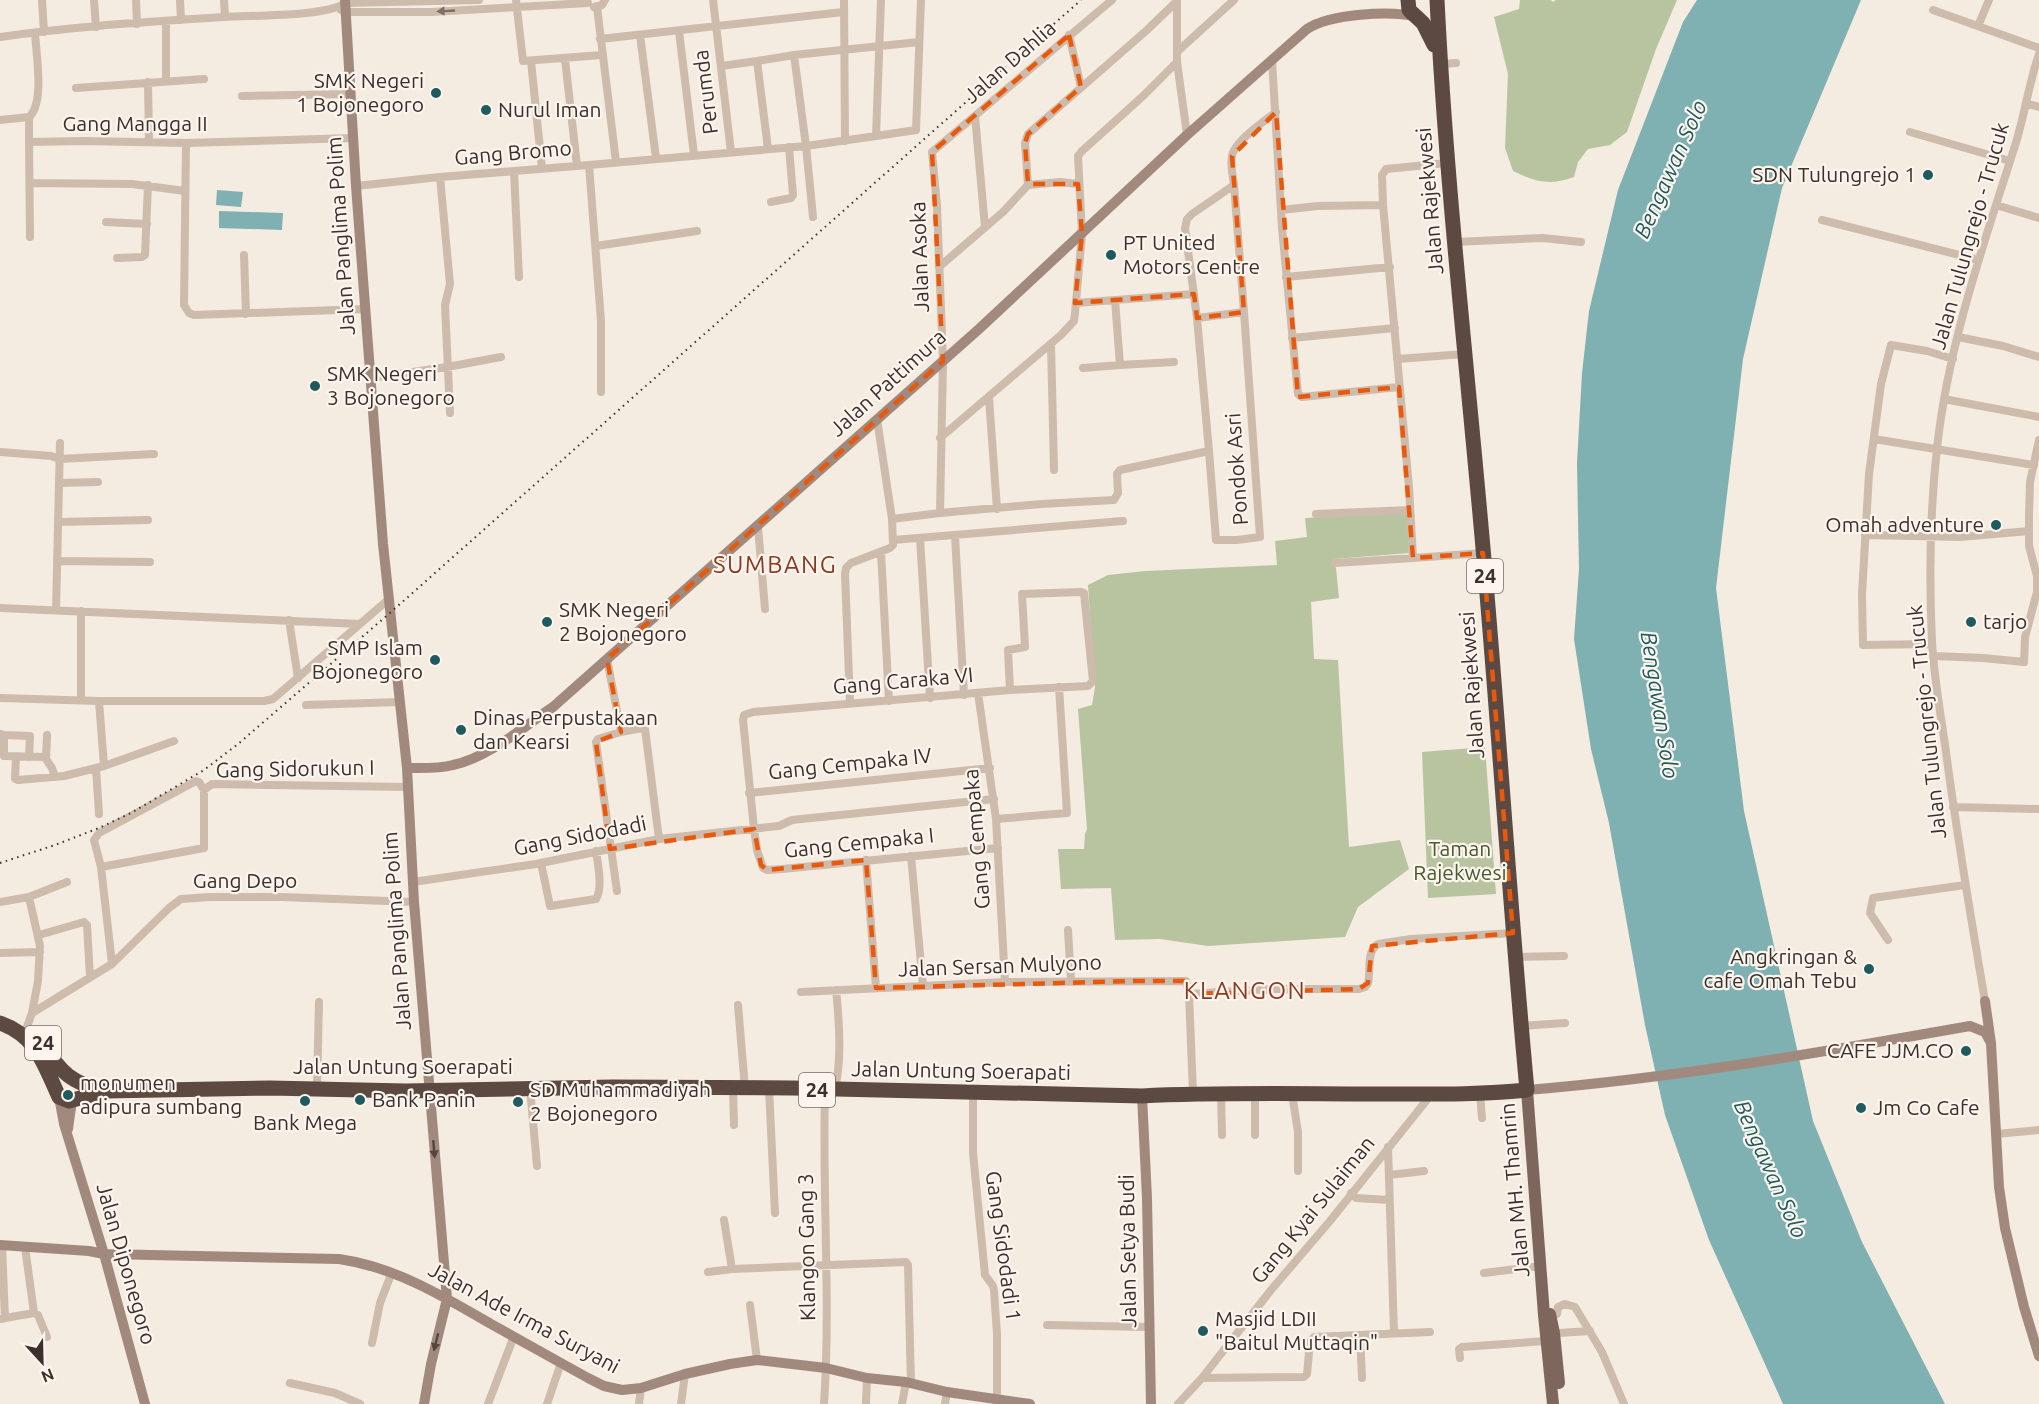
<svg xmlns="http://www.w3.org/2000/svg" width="2039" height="1404" viewBox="0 0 2039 1404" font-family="Ubuntu,sans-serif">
  <rect width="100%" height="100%" fill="#f4ebe1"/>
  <!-- green -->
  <path fill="#b8c4a0" d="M1520 0H1551L1553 2 1556 0H1677L1656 49 1627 132 1610 145 1588 149 1578 162 1574 177C1549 186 1536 182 1513 171L1505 148 1508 74 1494 17 1519 9Z
    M1408 512 1409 553 1334 559 1332 562 1336 568 1339 598 1311 602 1314 659 1338 660 1349 847 1400 840 1409 869 1358 907 1345 937 1208 946 1160 939 1115 940 1111 888 1061 889 1058 849H1084L1085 834 1087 829 1078 709 1092 705 1095 687 1088 585 1108 575 1145 571 1277 565 1275 541 1307 537 1305 518Z
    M1485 747 1496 894 1428 898 1422 752Z"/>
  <!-- water -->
  <path fill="#7fb0b2" d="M1697 0H1861L1782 188 1743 359 1716 588 1744 811 1813 1121 1862 1242 1945 1404H1783L1709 1240 1665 1115 1645 1025 1609 823 1591 749 1574 639 1579 569 1577 463 1582 373 1589 311 1618 190 1683 22Z
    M217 190 243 192 241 207 216 205Z
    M219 211 283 213 282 230 219 228Z"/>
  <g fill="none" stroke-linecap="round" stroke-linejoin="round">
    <!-- street -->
    <path stroke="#cdbbac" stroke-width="8" d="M42 0 44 32
      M94 0 96 27
      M136 0 137 24
      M180 0 181 20
      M224 0 225 17
      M516 0 523 61 602 55
      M713 0 731 152
      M844 0 845 141
      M881 0 876 136 916 130 921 0
      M594 7 602 5 605 0
      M597 7 616 162
      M341 10 346 12H431L588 3
      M1933 10 2039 48
      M166 22V81
      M1978 26 1989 0
      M679 31 694 155
      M35 33C36 54 45 103 29 117V142L83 141 186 143 353 138
      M640 35 656 158
      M1069 35 1081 87
      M0 37C74 26 149 22 224 17 253 15 323 17 346 3L479 0
      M600 39 843 12
      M1178 51 1234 0
      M565 59 577 166
      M1272 60 1282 228 1298 394 1302 397 1399 387
      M531 61 542 169
      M1177 62 1187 135
      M1440 64 1456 63
      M721 66 757 61
      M148 82 149 142
      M76 88 204 79
      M242 96 351 94
      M2026 103 2039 107
      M975 116 985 227
      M0 120 29 117
      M1910 132 2010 161
      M29 142 30 237
      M186 143 184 305 189 313 194 315 365 309
      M768 149 757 61 794 55
      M1447 163 1386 169 1382 175 1383 205 1409 487 1413 558 1483 553
      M514 171 519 277
      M30 183 132 184 185 191
      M1234 185 1244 312
      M356 186 440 177
      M771 202 791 198 793 195 789 147
      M1996 205 2039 218
      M1281 210 1318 206 1383 205
      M813 217 806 146 876 136
      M1822 220 1979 260
      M106 222 147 224
      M1455 242 1543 238 1581 242
      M596 246 697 231
      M244 255 246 314
      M117 258 142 257 145 255 148 185
      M939 267 1003 212 1028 185 1060 182 1078 184
      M1286 277 1390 267
      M1115 300 1120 365 1174 362
      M1076 303 1194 294
      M1197 318 1209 451
      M1958 337 2003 346 2039 357
      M1292 338 1395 328
      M1051 344 1054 470
      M1397 359 1465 354
      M1083 368 1120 365
      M371 378 447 367 501 357
      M601 392V321L589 165 806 146 794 55 919 42
      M989 398 997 509
      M1944 399 2039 417
      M450 413 445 305 450 284 440 177 589 165
      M877 419 892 519 940 513 943 361 937 206 932 152 1112 0
      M940 438 1061 335 1074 321 1075 313 1082 234 1078 156 1082 151 1142 97 1177 62V1L1147 30 1028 134 1025 143 1028 185
      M1874 439 2034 465
      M0 452 51 456 59 459 154 454
      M59 483 98 482
      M940 513 1041 504 1114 500 1118 493 1117 474 1120 470 1209 451 1216 540H1237L1260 537 1244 312 1197 318 1185 228 1187 219 1192 214 1234 185C1233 176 1230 165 1232 156 1234 142 1264 121 1276 112
      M1316 514 1410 510
      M59 522 148 520
      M758 527 765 609
      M1865 535 1960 537 2029 531
      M955 536 964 695
      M920 538 930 698
      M893 540 1123 521
      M881 552 889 701
      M58 561 150 562
      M1335 563 1413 558
      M0 608 360 624 389 599
      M56 610 60 443
      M289 620 298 678
      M1932 644 1863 645 1862 594 1869 474 1881 384 1891 345 1927 351 1953 359
      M1934 656 1983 658 2024 662 2025 637 2037 592V576L2029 546V517L2030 482 2039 440
      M607 659 621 732 598 739 596 742 617 891
      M978 693 996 819 1005 982
      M0 698 99 701H264L273 699 360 624
      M81 700V611
      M850 703 845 574 846 568 851 563 890 548 893 545 892 519
      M306 705 400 702
      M621 732 642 728 645 729 659 839
      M0 734 4 735V756L46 757
      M4 735 30 736 29 757
      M47 735 46 759 52 768 55 777
      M16 757 15 779 18 780 64 776 96 768
      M104 766 174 741
      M749 793 990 768
      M1953 807 2039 809
      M99 814 96 768 104 766 99 701
      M996 819 1067 813 1059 687
      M998 848 782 869 767 870 763 868 757 850 754 829 743 720 744 715 753 712 1010 690 1088 686 1093 681 1084 593 1081 592 1022 594 1025 647 1008 650 1010 690
      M911 856 923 986
      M866 860 876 988
      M541 863 550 906 596 899C603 888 598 865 596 851
      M101 867 204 848V790L212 784 407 787
      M413 882 536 864 659 839 779 826 792 820 994 799
      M29 897 40 946 38 981 32 1013
      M0 902 29 897 67 882
      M1068 930 1071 981
      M39 935 84 922 87 925 90 977
      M1888 940 1870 913 1873 898 1965 885
      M0 953 40 952
      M1514 957 1564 956
      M112 964 101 867 94 840 99 833 196 781 199 782 204 790
      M801 992 1005 982 1186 981 1189 994 1193 1093
      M1189 994 1270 989H1359L1365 987 1368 983C1371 971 1366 951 1378 944L1411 939 1513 933
      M1985 1001C1971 919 1957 836 1946 752 1941 716 1934 678 1932 642 1929 578 1930 511 1937 448 1948 346 1982 249 2013 152 2024 120 2028 86 2039 54
      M738 1005 745 1088
      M1521 1026 1565 1023
      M24 1035 32 1013 112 964 169 908 181 899 210 897H282L414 902
      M530 1088 537 1166
      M733 1088 734 1125
      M769 1088 775 1213
      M317 1089 319 1002
      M834 1090C843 1063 839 1018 836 990
      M973 1092V1153L985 1275 993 1286 994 1291 997 1334V1402
      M1221 1094 1222 1135
      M1292 1094 1298 1132V1171
      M1480 1094 1482 1118
      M1996 1134 2039 1130
      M1255 1135V1094
      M1388 1147 1394 1333
      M1389 1175 1424 1171
      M1351 1193 1356 1198 1389 1200
      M724 1220 732 1269 906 1262 908 1265 911 1384
      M708 1272 732 1269
      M1484 1273 1541 1266
      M750 1305 757 1360
      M34 1313 38 1315 47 1337
      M1550 1315 1557 1314 1558 1307 1565 1304 1575 1307 1602 1352 1624 1404
      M5 1318 34 1313 25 1247
      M1 1319 5 1318 2 1245
      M1047 1325 1149 1327
      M1559 1333 1590 1331
      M1360 1335 1362 1378
      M372 1343 380 1303 392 1272
      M1460 1358 1459 1349 1462 1347 1546 1341
      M1202 1378 1304 1377 1307 1374 1310 1342 1314 1337 1430 1332
      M290 1383 335 1393 360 1404
      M488 1404 514 1336
      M547 1404 561 1363
      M639 1404 641 1388
      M681 1404 685 1374
      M824 1404C831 1300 822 1195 825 1090
      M866 1404 867 1378
      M902 1404 906 1382
      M945 1404 947 1392
      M1178 1404 1202 1378 1271 1290 1330 1221 1430 1096"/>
    <!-- secondary -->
    <path stroke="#a18a7d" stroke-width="10" d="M345 0 356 186 383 544 407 768 414 902 447 1299 431 1364 424 1404
      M407 768C422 768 438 769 453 765 490 757 523 727 553 707L979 329 1187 135 1307 29C1330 14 1390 10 1417 17
      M1985 1001 1991 1043 1999 1187 2005 1228 2024 1307 2039 1356
      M1527 1090C1675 1078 1823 1052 1970 1026L1985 1032 1991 1043
      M1142 1096 1147 1198 1151 1404
      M59 1097 64 1124 104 1254 145 1404
      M68 1129 72 1100
      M0 1245 89 1251 104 1254 339 1259C395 1267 443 1296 491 1324 523 1342 556 1360 588 1378L604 1386 622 1390 641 1388 685 1374 730 1364 757 1360 826 1368 867 1378 906 1382 947 1392 1030 1404"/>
    <!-- primary -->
    <path stroke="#7d675c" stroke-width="12" d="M1527 1090 1544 1315 1553 1404
      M1550 1314 1554 1333 1559 1383"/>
    <!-- highway -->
    <path stroke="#5c4a42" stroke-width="15" d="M1408 0 1409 10 1423 23 1434 45
      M0 1023C37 1036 44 1065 59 1097L69 1101 106 1091 270 1088 406 1091 613 1087 793 1088 1142 1096C1222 1092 1301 1094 1380 1094 1429 1094 1478 1095 1527 1090 1510 910 1499 728 1483 548 1467 365 1446 183 1437 0
      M44 1046C61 1073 72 1083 104 1091"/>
    <!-- rail -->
    <path stroke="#3b302b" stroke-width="2" stroke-dasharray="1.5 4.5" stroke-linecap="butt" d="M0 863 55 845 99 828 131 813 204 770 238 744 391 612 1081 0"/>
  </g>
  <!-- one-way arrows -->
  <defs><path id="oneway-solid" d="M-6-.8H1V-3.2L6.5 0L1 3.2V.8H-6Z" transform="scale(1.5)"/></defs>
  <use fill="#7d6f65" href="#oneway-solid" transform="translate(446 11) rotate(177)"/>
  <g fill="#544640">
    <use href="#oneway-solid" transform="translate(434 1149) rotate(85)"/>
    <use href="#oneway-solid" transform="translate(436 1342) rotate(104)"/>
  </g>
  <!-- marked area -->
  <path fill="none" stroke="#e8590c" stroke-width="4.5" stroke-dasharray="12 8" stroke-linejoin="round" d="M1069 35 1081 87 1028 134 1025 143 1028 184H1078L1082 234 1075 303 1194 294 1197 318 1244 312 1232 156 1276 112 1298 397 1399 387 1413 558 1483 553 1513 933 1372 946 1368 983 1359 989 1189 994 1188 981H1133L876 988 866 860 767 870 761 865 754 829 610 849 596 742 621 732 607 659 943 361 932 152Z"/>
  <!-- markers -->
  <g fill="#1f5a5e" stroke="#fbf5ee" stroke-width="2">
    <circle cx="436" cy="93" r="6"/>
    <circle cx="486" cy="110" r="6"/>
    <circle cx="1928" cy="175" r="6"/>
    <circle cx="1111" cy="255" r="6"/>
    <circle cx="315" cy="386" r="6"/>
    <circle cx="1996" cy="525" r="6"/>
    <circle cx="547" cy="622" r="6"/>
    <circle cx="1971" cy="622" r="6"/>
    <circle cx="435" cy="660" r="6"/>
    <circle cx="461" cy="730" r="6"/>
    <circle cx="1869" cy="969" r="6"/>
    <circle cx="1966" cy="1051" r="6"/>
    <circle cx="68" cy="1095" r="6"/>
    <circle cx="360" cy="1100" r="6"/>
    <circle cx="305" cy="1101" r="6"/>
    <circle cx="518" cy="1102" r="6"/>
    <circle cx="1861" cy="1108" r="6"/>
    <circle cx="1203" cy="1331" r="6"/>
  </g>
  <g text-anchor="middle" stroke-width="4.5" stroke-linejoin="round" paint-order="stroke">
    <!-- shield labels -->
    <g fill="#fbf5ee" stroke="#756b66" stroke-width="1.5">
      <rect x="1467" y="559" width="36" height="34" rx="4.5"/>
      <rect x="25" y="1026" width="36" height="34" rx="4.5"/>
      <rect x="799" y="1073" width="36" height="34" rx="4.5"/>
    </g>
    <g font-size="20" font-weight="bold" fill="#3b302b">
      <text x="1485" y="583">24</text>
      <text x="43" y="1050">24</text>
      <text x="817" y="1097">24</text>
    </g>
    <!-- street labels -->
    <g font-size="21" fill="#3b302b" stroke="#fbf5ee">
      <text transform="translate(1010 62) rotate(-41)" y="7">Jalan Dahlia</text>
      <text transform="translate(706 92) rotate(-97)" y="7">Perumda</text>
      <text x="135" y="131">Gang Mangga II</text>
      <text transform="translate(513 153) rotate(-5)" y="7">Gang Bromo</text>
      <text transform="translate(1430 201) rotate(-95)" y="7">Jalan Rajekwesi</text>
      <text transform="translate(341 236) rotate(-94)" y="7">Jalan Panglima Polim</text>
      <text transform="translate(1970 236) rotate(-74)" y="7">Jalan Tulungrejo - Trucuk</text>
      <text transform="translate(920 257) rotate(-92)" y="7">Jalan Asoka</text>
      <text transform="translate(888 383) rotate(-42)" y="7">Jalan Pattimura</text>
      <text transform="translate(1237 469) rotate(-94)" y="7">Pondok Asri</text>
      <text transform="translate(903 681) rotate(-5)" y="7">Gang Caraka VI</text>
      <text transform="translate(1472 685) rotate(-94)" y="7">Jalan Rajekwesi</text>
      <text transform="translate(1927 722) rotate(-96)" y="7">Jalan Tulungrejo - Trucuk</text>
      <text transform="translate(850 764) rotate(-6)" y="7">Gang Cempaka IV</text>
      <text transform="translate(295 769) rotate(-1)" y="7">Gang Sidorukun I</text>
      <text transform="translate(580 836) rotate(-11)" y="7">Gang Sidodadi</text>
      <text transform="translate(977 839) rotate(-95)" y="7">Gang Cempaka</text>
      <text transform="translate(859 843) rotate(-6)" y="7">Gang Cempaka I</text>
      <text x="245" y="888">Gang Depo</text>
      <text transform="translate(397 931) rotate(-94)" y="7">Jalan Panglima Polim</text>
      <text transform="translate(1000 966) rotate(-2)" y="7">Jalan Sersan Mulyono</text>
      <text x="403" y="1074">Jalan Untung Soerapati</text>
      <text transform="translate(961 1071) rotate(1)" y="7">Jalan Untung Soerapati</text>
      <text transform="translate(1515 1190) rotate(-95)" y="7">Jalan MH. Thamrin</text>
      <text transform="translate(1313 1210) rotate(-51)" y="7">Gang Kyai Sulaiman</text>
      <text transform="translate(1003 1246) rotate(82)" y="7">Gang Sidodadi 1</text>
      <text transform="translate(807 1247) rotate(-91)" y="7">Klangon Gang 3</text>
      <text transform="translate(1128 1251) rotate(-91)" y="7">Jalan Setya Budi</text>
      <text transform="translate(126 1264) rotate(74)" y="7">Jalan Diponegoro</text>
      <text transform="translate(524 1318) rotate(28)" y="7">Jalan Ade Irma Suryani</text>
    </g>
    <!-- poi labels -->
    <g font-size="21" fill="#3b302b" stroke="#fbf5ee" text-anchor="start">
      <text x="424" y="88" text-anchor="end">SMK Negeri<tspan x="424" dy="24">1 Bojonegoro</tspan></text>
      <text x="498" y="117">Nurul Iman</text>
      <text x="1916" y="182" text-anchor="end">SDN Tulungrejo 1</text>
      <text x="1123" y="250">PT United<tspan x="1123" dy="24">Motors Centre</tspan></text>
      <text x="327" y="381">SMK Negeri<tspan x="327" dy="24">3 Bojonegoro</tspan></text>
      <text x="1984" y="532" text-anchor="end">Omah adventure</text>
      <text x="559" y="617">SMK Negeri<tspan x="559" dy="24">2 Bojonegoro</tspan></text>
      <text x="1983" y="629">tarjo</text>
      <text x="423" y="655" text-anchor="end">SMP Islam<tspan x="423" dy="24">Bojonegoro</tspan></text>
      <text x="473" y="725">Dinas Perpustakaan<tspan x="473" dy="24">dan Kearsi</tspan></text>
      <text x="1857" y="964" text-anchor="end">Angkringan &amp;<tspan x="1857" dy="24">cafe Omah Tebu</tspan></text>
      <text x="1954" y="1058" text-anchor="end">CAFE JJM.CO</text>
      <text x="80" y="1090">monumen<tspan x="80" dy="24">adipura sumbang</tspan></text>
      <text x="530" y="1097">SD Muhammadiyah<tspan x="530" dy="24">2 Bojonegoro</tspan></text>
      <text x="372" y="1107">Bank Panin</text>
      <text x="1873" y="1115">Jm Co Cafe</text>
      <text x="305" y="1130" text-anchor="middle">Bank Mega</text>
      <text x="1215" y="1326">Masjid LDII<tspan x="1215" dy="24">"Baitul Muttaqin"</tspan></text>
    </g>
    <!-- park labels -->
    <g font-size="21" fill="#4a5a2e" stroke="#fbf5ee">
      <text x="1460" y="856">Taman<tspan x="1460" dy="24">Rajekwesi</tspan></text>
    </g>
    <!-- water labels -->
    <g font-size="22" font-style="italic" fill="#1f5a5e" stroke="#fbf5ee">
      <text transform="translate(1670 169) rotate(-66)" y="8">Bengawan Solo</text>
      <text transform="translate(1660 705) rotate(81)" y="8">Bengawan Solo</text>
      <text transform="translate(1771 1169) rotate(66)" y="8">Bengawan Solo</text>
    </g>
    <!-- quarter labels -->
    <g font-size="24" letter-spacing="1.5" fill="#8c3b22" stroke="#fbf5ee">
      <text x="775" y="573">SUMBANG</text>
      <text x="1245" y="999">KLANGON</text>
    </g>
  </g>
  <!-- north arrow -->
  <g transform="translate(42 1362) rotate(158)" stroke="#fbf5ee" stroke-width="4.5" paint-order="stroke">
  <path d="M0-4.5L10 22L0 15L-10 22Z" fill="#3b302b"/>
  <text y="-9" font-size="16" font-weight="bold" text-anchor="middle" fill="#3b302b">N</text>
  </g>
</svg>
